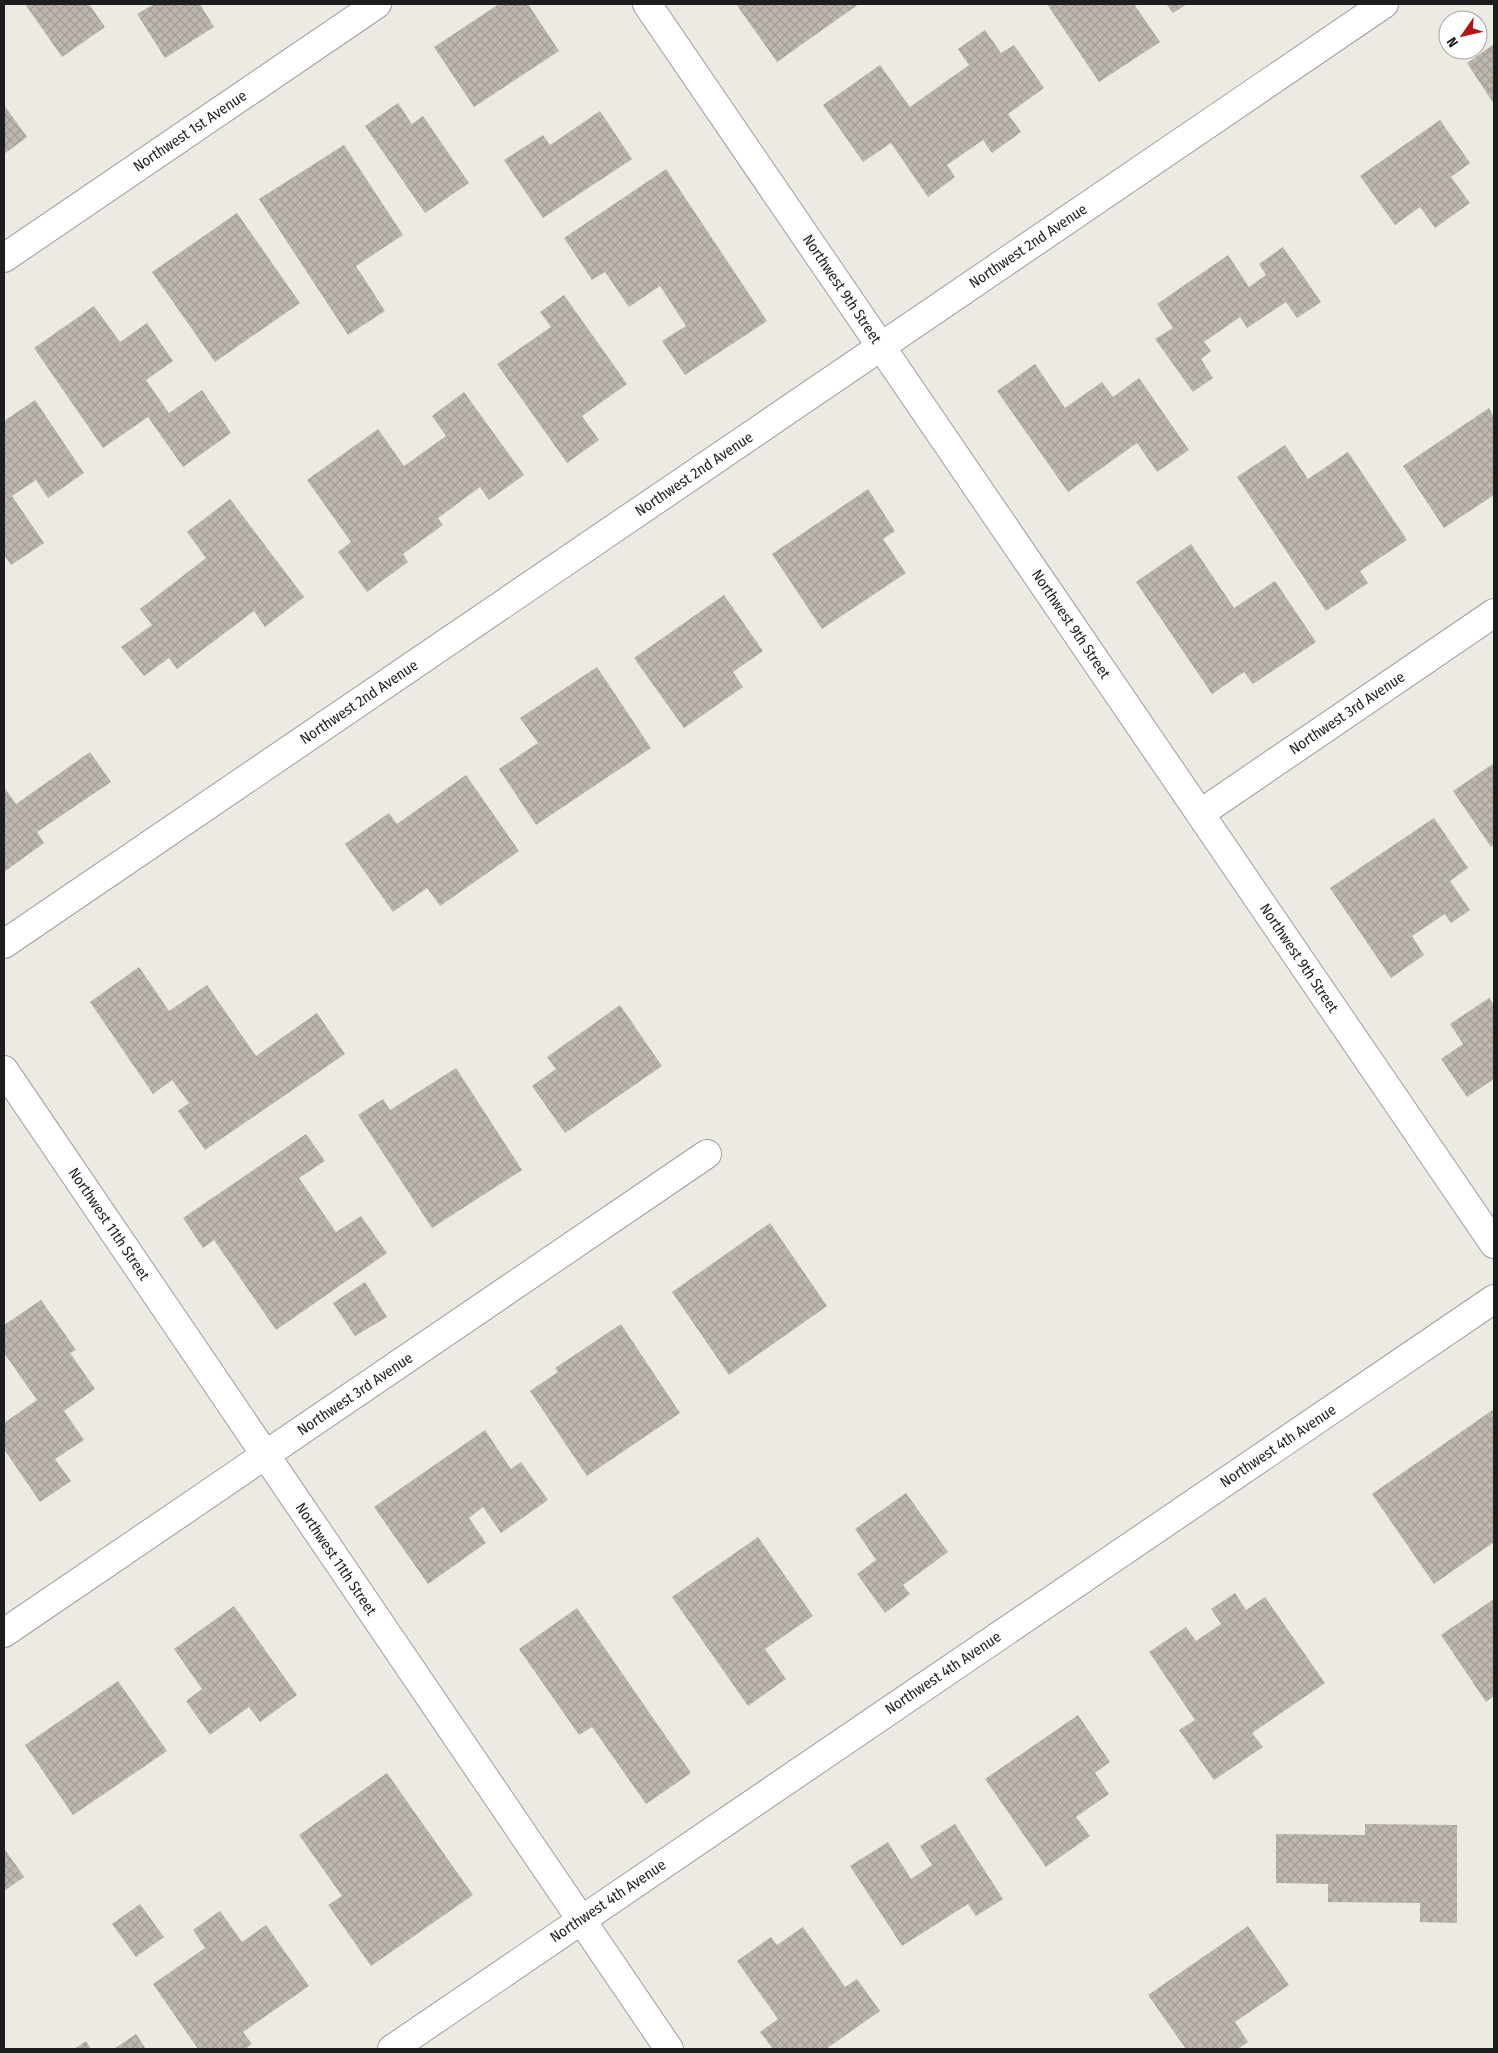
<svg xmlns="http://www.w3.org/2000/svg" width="1498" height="2053" viewBox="0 0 1498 2053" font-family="'Fira Sans Condensed',sans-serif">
  <defs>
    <pattern id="building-cross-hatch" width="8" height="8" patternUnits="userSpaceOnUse" patternTransform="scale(1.25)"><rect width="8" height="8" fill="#bdb6b1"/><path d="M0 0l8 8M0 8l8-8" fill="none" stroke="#a29c98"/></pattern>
  </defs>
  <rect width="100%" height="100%" fill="#edeae4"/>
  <!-- building -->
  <path fill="url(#building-cross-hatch)" d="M25 4H89L105 27 62 57Z
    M154 4H200L214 27 165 58 137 14Z
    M499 4H528L559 51 474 107 434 47Z
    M736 4H859L777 62Z
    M1047 4H1134L1160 42 1099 82Z
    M1166 4H1187L1173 13Z
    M985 30 1001 53 1014 45 1044 88 1008 114 1021 132 992 153 983 140 947 165 955 177 928 197 891 143 863 162 823 105 880 65 910 107 969 65 958 49Z
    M1494 44V104L1467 63Z
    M398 103 412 124 423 116 469 183 425 213 365 126Z
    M4 105 27 137 4 154Z
    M600 111 632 159 543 218 504 160 543 135 550 145Z
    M1440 120 1470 163 1451 177 1470 203 1435 228 1420 207 1395 225 1360 176Z
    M344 145 403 235 356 266 385 311 348 335 259 199Z
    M666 169 767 321 685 375 662 341 686 326 660 286 629 307 605 272 592 280 564 238Z
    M237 213 300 303 215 362 152 272Z
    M1283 247 1321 302 1297 318 1286 302 1247 328 1240 317 1204 342 1211 351 1201 359 1213 378 1193 392 1155 339 1173 328 1157 304 1228 255 1249 287 1266 275 1259 264Z
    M564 295 627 384 582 416 599 440 567 463 497 364 551 327 540 312Z
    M94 306 120 342 147 323 173 361 146 380 169 413 202 390 231 433 183 467 148 417 103 448 34 348Z
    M1035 364 1065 408 1102 382 1113 397 1139 378 1189 450 1157 472 1137 443 1068 492 997 391Z
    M464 392 524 475 489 500 480 487 438 518 443 525 403 554 408 562 367 592 338 552 351 542 307 480 378 429 404 466 446 436 432 416Z
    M35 400 84 473 48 498 36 480 12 496 44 543 11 565 4 555V421Z
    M1489 408 1494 417V495L1444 528 1403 466Z
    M1285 445 1308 479 1348 452 1407 540 1360 571 1368 583 1326 611 1237 477Z
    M868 489 895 531 883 539 906 573 822 629 772 554Z
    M230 499 304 597 265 627 254 611 177 669 169 658 144 676 121 647 152 625 140 609 206 558 187 532Z
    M1191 544 1234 608 1275 581 1316 642 1253 684 1244 672 1212 694 1136 582Z
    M724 595 763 651 733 672 743 687 684 728 634 658Z
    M597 667 651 748 536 825 499 769 538 743 520 718Z
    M90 752 111 782 37 832 44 843 4 872V787L16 804Z
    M1494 763V845L1491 847 1453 791Z
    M466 775 519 851 440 906 427 888 393 912 345 844 389 813 397 824Z
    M1434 818 1468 868 1450 881 1470 910 1451 923 1445 914 1412 936 1424 955 1391 978 1330 888Z
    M139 967 169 1011 207 985 256 1056 317 1013 345 1054 205 1150 178 1111 189 1103 172 1080 153 1094 90 1002Z
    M1489 998 1494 1005V1079L1467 1097 1441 1059 1463 1044 1450 1024Z
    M620 1005 662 1066 565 1133 532 1086 556 1069 547 1057Z
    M456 1068 522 1170 432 1228 358 1115 383 1099 390 1110Z
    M306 1134 325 1161 299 1178 336 1232 361 1216 387 1253 276 1330 214 1240 203 1248 183 1218Z
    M770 1223 827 1306 729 1375 672 1292Z
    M365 1282 387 1317 355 1336 333 1303Z
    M41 1300 76 1350 70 1353 95 1389 64 1411 84 1440 55 1459 71 1481 40 1502 4 1449V1423L37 1400 4 1353V1325Z
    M621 1324 680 1413 587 1476 530 1391 558 1372 555 1368Z
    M1494 1409V1542L1434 1584 1372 1494Z
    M485 1430 511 1469 521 1462 548 1500 501 1533 483 1507 469 1518 486 1543 428 1584 374 1507Z
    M906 1493 948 1552 903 1585 910 1594 885 1613 857 1574 876 1560 855 1529Z
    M758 1537 813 1616 765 1649 786 1679 748 1706 672 1597Z
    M1235 1593 1246 1610 1265 1597 1325 1683 1252 1733 1263 1747 1214 1780 1179 1730 1195 1720 1149 1652 1186 1627 1196 1641 1221 1624 1211 1609Z
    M1494 1599V1696L1486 1702 1441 1635Z
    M234 1606 297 1695 260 1722 249 1707 210 1735 186 1701 202 1689 174 1649Z
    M577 1608 691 1773 646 1804 592 1727 579 1735 519 1649Z
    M118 1681 167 1751 73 1815 25 1745Z
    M1078 1715 1110 1762 1095 1773 1109 1794 1076 1817 1090 1836 1046 1867 985 1779Z
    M387 1773 473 1895 371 1966 328 1905 342 1896 299 1835Z
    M955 1824 1003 1899 976 1916 968 1904 902 1946 850 1866 888 1842 911 1879 932 1865 920 1846Z
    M1365 1824 1457 1825V1923L1420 1922V1903L1328 1902V1884L1276 1883V1834L1365 1835Z
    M4 1848 24 1877 4 1891Z
    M140 1904 164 1937 136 1957 112 1924Z
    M220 1911 242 1942 266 1925 309 1986 243 2032 252 2044 245 2049H198L153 1984 205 1948 193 1930Z
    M1248 1926 1289 1985 1235 2022 1248 2042 1238 2049H1186L1148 1995Z
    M803 1927 845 1987 857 1979 880 2011 826 2049H773L760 2032 778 2019 737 1961 771 1937 777 1945Z
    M136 2034 146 2049H114Z
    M86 2041 91 2049H74Z"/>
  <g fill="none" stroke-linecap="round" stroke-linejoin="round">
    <!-- street casing -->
    <g stroke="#9e9e9e" stroke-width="30">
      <path id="street" d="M647 4 1494 1244
        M4 258 377 4
        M1201 813 1494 613
        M4 944 1384 4
        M4 1070 669 2049
        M4 1633 707 1154
        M392 2049 1494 1299"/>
    </g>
    <!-- street -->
    <use href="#street" stroke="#fff" stroke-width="28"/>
  </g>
  <g text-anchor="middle" stroke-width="5" stroke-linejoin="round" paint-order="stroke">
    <!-- street labels -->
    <g font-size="15" fill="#1d1d1d" stroke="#fff">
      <text transform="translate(190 131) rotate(-34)" y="5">Northwest 1st Avenue</text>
      <text transform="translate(1028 246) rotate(-34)" y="5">Northwest 2nd Avenue</text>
      <text transform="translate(842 289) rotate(56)" y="5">Northwest 9th Street</text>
      <text transform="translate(694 474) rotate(-34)" y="5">Northwest 2nd Avenue</text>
      <text transform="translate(1071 624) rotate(56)" y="5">Northwest 9th Street</text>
      <text transform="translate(359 702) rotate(-34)" y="5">Northwest 2nd Avenue</text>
      <text transform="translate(1347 713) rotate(-34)" y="5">Northwest 3rd Avenue</text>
      <text transform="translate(1299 958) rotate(56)" y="5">Northwest 9th Street</text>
      <text transform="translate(109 1224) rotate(56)" y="5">Northwest 11th Street</text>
      <text transform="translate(355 1394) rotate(-34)" y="5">Northwest 3rd Avenue</text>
      <text transform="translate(1278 1446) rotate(-34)" y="5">Northwest 4th Avenue</text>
      <text transform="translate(336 1559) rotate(56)" y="5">Northwest 11th Street</text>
      <text transform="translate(943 1673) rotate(-34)" y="5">Northwest 4th Avenue</text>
      <text transform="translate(608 1901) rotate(-34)" y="5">Northwest 4th Avenue</text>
    </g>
  </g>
  <!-- border -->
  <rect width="1498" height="2053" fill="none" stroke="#1d1d1d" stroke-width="10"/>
  <!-- north arrow -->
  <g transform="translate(1463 35) rotate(236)"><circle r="24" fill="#ffffff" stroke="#a5a5a5"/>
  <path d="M0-4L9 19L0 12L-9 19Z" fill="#b51416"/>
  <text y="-8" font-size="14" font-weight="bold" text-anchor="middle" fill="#1d1d1d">N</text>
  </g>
</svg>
